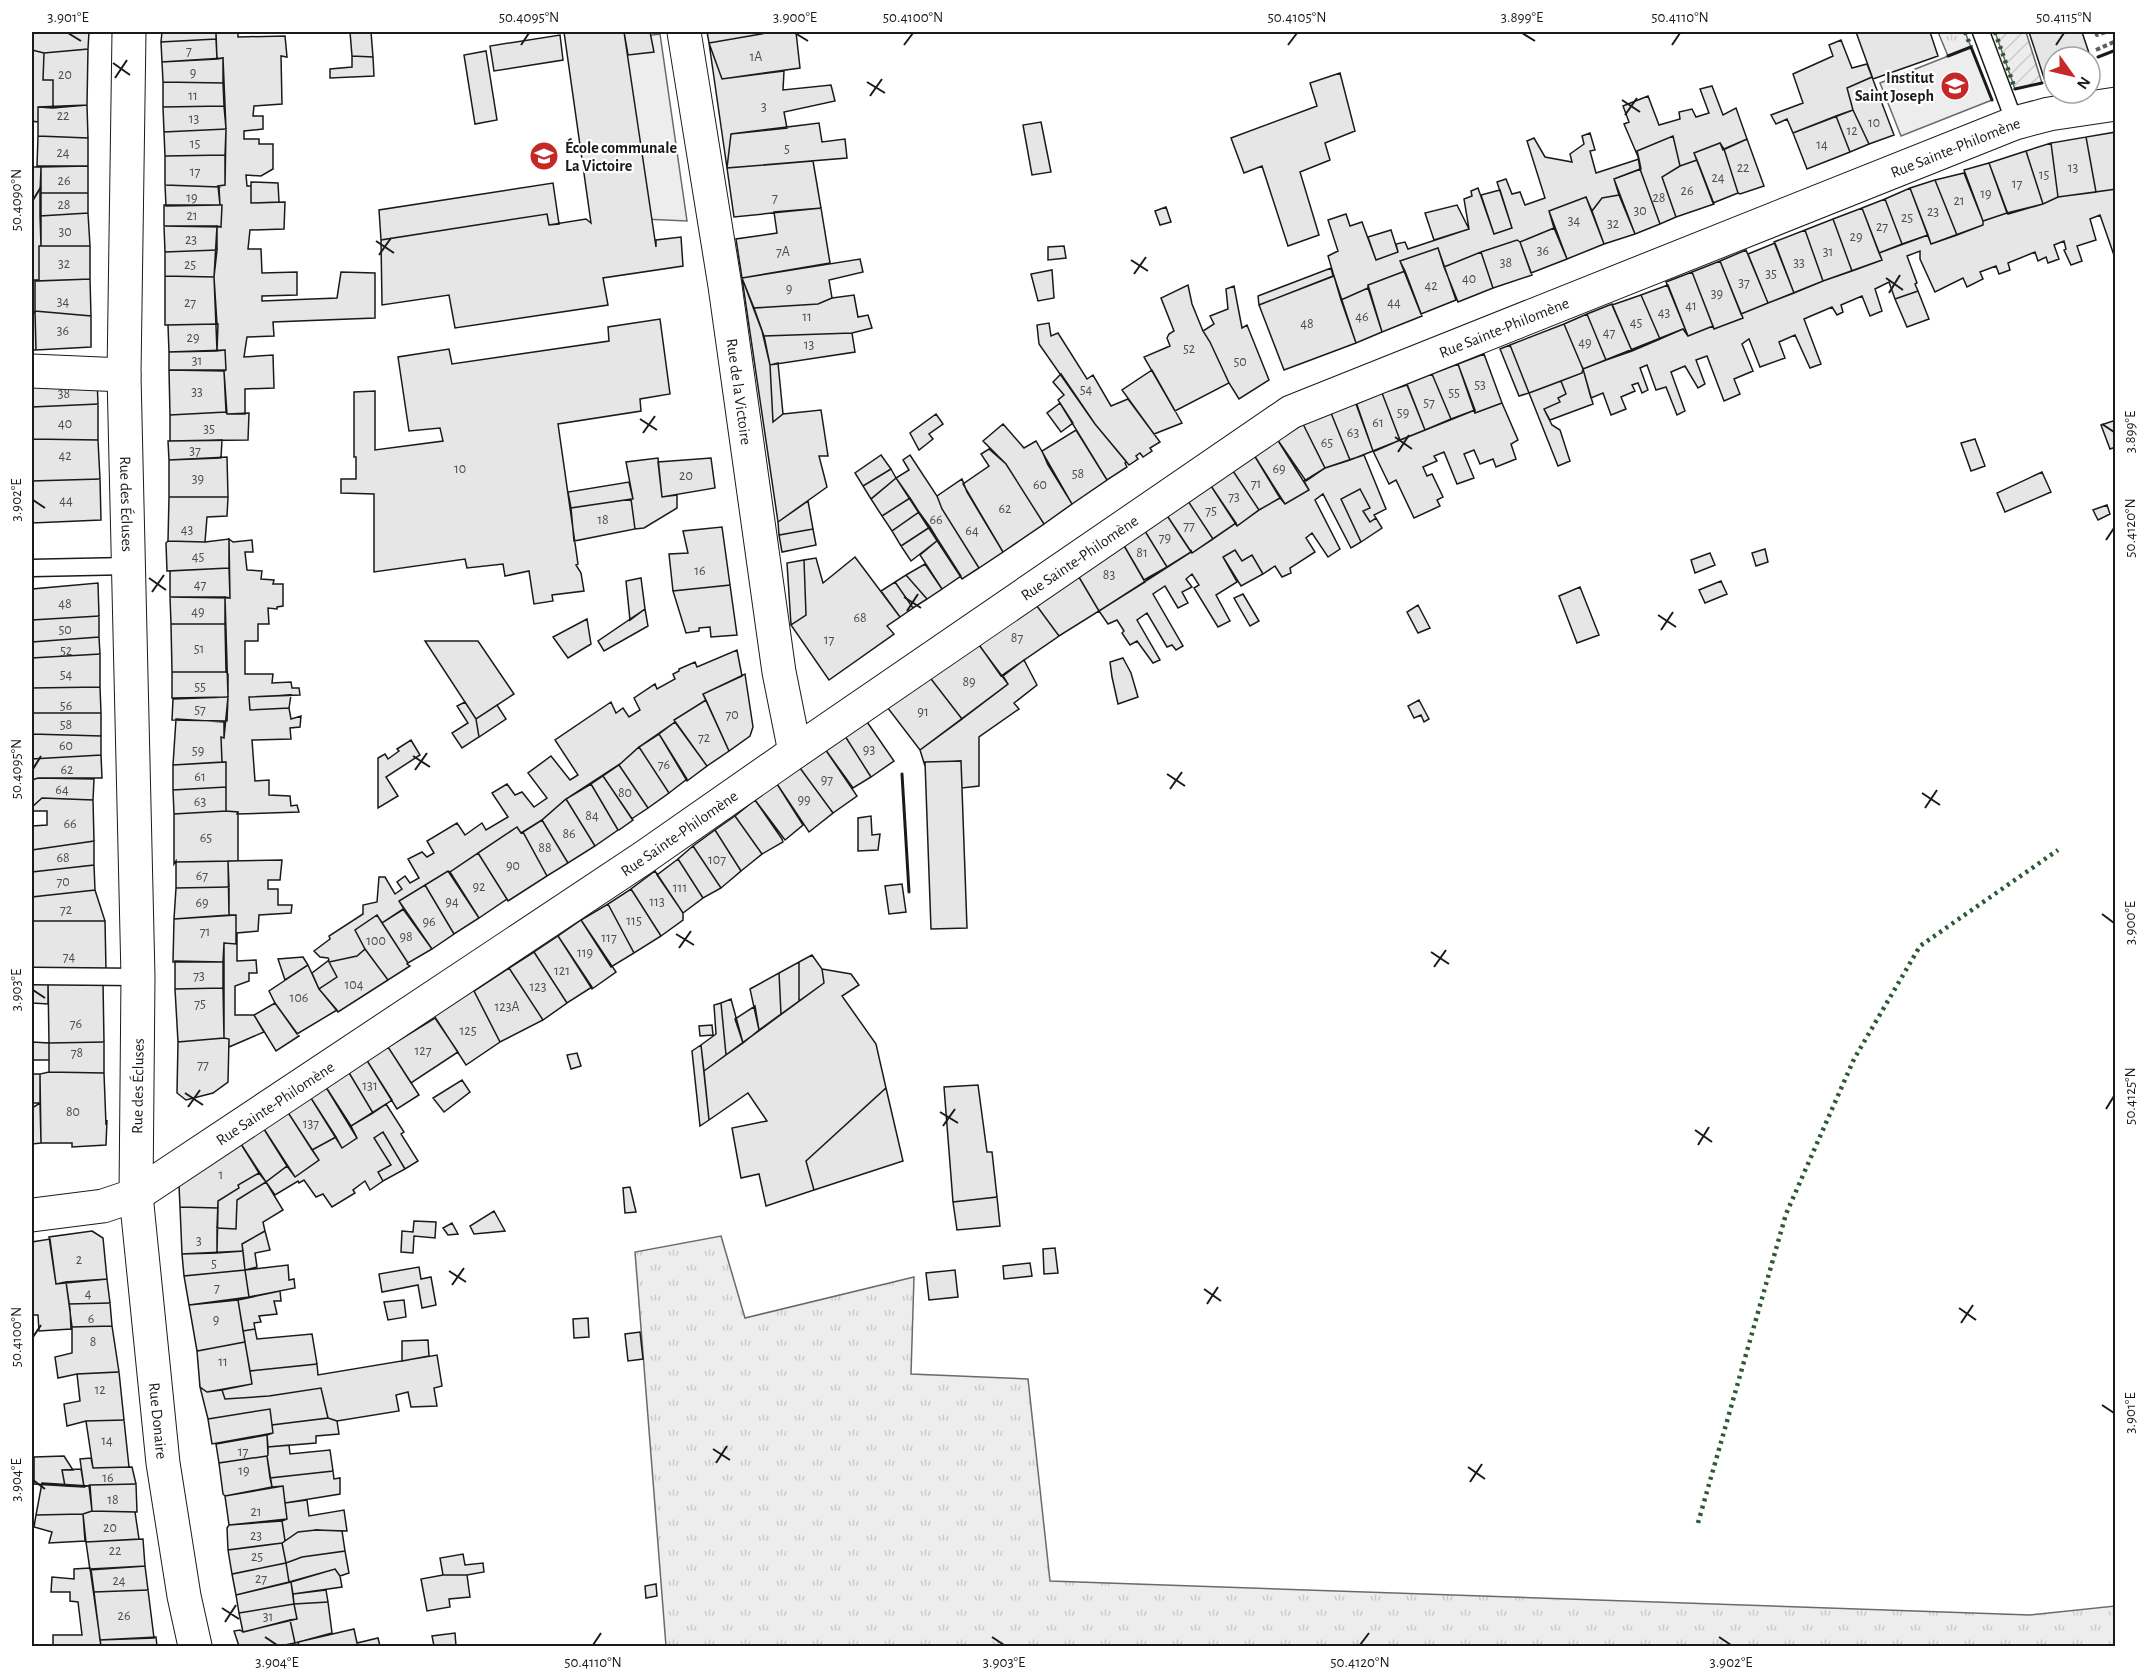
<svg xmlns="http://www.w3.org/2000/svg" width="2147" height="1678" viewBox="0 0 2147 1678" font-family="'Alegreya Sans',sans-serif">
  <defs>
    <pattern id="grass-tufts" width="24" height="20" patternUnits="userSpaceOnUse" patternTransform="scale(1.5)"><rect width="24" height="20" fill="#ededed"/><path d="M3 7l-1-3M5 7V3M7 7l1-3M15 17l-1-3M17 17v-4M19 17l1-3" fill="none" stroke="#cbcbcb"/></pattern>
    <pattern id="garden-furrows" width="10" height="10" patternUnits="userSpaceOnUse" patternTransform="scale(1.5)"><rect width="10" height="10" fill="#ededed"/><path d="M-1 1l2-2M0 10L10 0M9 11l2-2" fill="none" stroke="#cbcbcb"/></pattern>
  </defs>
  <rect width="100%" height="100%" fill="#fff"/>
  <!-- grass -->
  <path fill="url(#grass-tufts)" stroke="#6a6a6a" stroke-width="1.5" d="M1938 32H1965L1971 47 1948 56Z
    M721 1236 745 1318 914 1277 911 1374 1028 1379 1050 1581 2030 1615 2115 1606V1646H666L635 1252Z"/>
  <!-- garden -->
  <path fill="url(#garden-furrows)" stroke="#6a6a6a" stroke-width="1.5" d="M1995 32H2026L2042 83 2015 89Z"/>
  <!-- pitch -->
  <path fill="#ededed" stroke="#6a6a6a" stroke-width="1.5" d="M660 34 687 221 643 219 616 40Z
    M1971 47 1992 100 1901 136 1880 83Z"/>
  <!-- building -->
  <path fill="#e6e6e6" stroke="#1a1a1a" stroke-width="1.5" d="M32 32H89L88 49 44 53 32 50Z
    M162 32H216V39L161 42Z
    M216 32H238V37L285 36 287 57 281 56 282 104 254 106 253 116H263V129L244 131V139H259V144H273V169L261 176 246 175 247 186H251V203L285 202 284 229 250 230 248 249H261L262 273 297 272V295L262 296V301L337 298 341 272 375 273V318L273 322 274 336 247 337 244 357 273 355 274 388 245 389V414H227L224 371 226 370 225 350 217 351 214 277 217 226 221 227 222 205H220L218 186 225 185 226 129 223 58 217 59Z
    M350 32H371L373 57 352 56Z
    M564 32H624L656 247V240L681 237 683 266 603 278 608 305 455 328 449 295 382 305 381 240 547 214 549 225 586 219 591 223Z
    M624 32H650L654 52 628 55Z
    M707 32H772L709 43Z
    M772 32H796L800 68 722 79 709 43Z
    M1856 32H1930L1938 56 1873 79Z
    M2029 32H2082L2089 53 2093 67 2090 68V57H2054V78L2045 81Z
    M560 35 563 60 494 71 490 46Z
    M216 39 217 59 162 62 161 42Z
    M1841 40 1852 68 1867 64 1872 77 1847 88 1853 110 1793 133 1787 119 1776 124 1771 115 1803 103 1793 74 1833 56 1829 45Z
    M709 43 722 79 784 71 783 90 831 85 835 101 784 112 787 128 731 134 727 168Z
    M88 49 87 105 53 108V80H43L44 53Z
    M32 50 44 53 43 80H53V108L38 107V122L32 121 33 86H32Z
    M486 51 497 120 475 124 464 55Z
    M352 56 373 57 374 76 330 78V69L352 67Z
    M223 58V83L163 82 162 62Z
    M1340 73 1355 131 1325 143 1330 160 1300 172 1319 235 1288 246 1262 166 1244 173 1231 138 1317 106 1310 83Z
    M1872 77 1894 135 1869 144 1853 110 1847 88Z
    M163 82 223 83 224 106 163 107Z
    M1712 86 1723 115 1736 108 1747 139 1723 150 1720 143 1694 153 1697 160 1680 166 1673 136 1637 151 1639 159 1624 124 1629 122 1623 106 1648 96 1659 125 1680 119 1679 112 1692 109 1696 117 1709 113 1700 89Z
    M87 105 88 138 38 136V107Z
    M224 106 226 129 164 132 163 107Z
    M1853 110 1869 144 1850 152 1836 116Z
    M1836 116 1850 152 1807 169 1793 133Z
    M1041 122 1051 172 1032 175 1023 125Z
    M819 123 822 142 845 139 847 158 727 168 731 134Z
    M226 129 225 155 165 156 164 132Z
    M2116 132V189L2096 192 2086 137Z
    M1590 133 1595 150 1590 151 1596 173 1639 159 1641 169 1614 179 1619 195 1602 198 1592 211 1586 197 1549 211 1554 228 1520 242 1517 240 1481 252 1444 267 1438 248 1400 261 1405 271 1368 285V288L1341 300 1328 256 1338 251 1328 220 1346 214 1350 226 1362 222 1376 260 1398 252 1396 244 1405 242 1408 249 1469 229 1464 199 1472 196 1471 191 1478 188 1494 234 1512 228 1497 182 1506 179 1512 194 1520 192 1525 205 1545 198 1527 141 1534 138 1545 157 1572 162 1570 154 1584 144 1582 136Z
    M38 136 88 138V166H37Z
    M1673 136 1680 166 1662 177 1676 217 1660 224 1640 169 1637 151Z
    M2086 137 2096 192 2058 197 2051 143Z
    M1747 139 1764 186 1740 194 1738 193 1724 149Z
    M1720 143 1724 149 1738 193 1713 203 1694 153Z
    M2051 143 2058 197 2043 204 2026 151Z
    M2026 151 2043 204 2008 214 1989 163Z
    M225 155V185L218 186 219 187 165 185V156Z
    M1697 160 1714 204 1676 217 1662 177 1680 166Z
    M813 161 821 208 734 217 727 168Z
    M1989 163 2007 213 1983 221 1964 170Z
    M88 166V193H40L41 167Z
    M32 167H41V246H39V280H32Z
    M1640 169 1660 224 1635 234 1614 179Z
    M1964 173 1983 221V225L1957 235 1935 180Z
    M1935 180 1957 235 1931 244 1910 188Z
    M251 182 278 183 279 202 251 203Z
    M553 183 559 224 549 225 547 214 381 240 379 210Z
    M165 185 219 187 220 205 166 206Z
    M1910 188 1928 235 1902 244 1885 199Z
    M2116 189V261L2100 215 2090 219 2096 240 2077 246 2082 261 2071 265 2064 250 2066 249 2064 241 2054 245 2059 259 2048 263 2046 257 2038 261 2035 252 2008 263 2010 270 1999 274 1996 266 1980 272 1983 279 1967 287 1963 278 1935 292 1920 259V251L1907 256 1917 283 1915 284 1918 291 1895 299 1889 282 1875 289 1882 311 1870 316 1862 296 1841 305 1843 312 1837 315 1832 307 1804 319 1821 364 1810 368 1795 335 1779 342 1785 358 1760 367 1749 339 1742 344 1753 371 1734 379 1740 394 1724 401 1707 356 1696 360 1705 384 1698 388 1685 366 1671 372 1685 411 1677 415 1666 387 1656 390 1647 365 1640 368 1648 390 1642 393 1638 383 1632 385 1635 391 1621 397 1626 409 1611 415 1603 393 1591 398 1583 369 1683 329 1688 336 1713 326 1714 329 1743 318 1741 314 1823 281 1882 260 1879 253 1928 235 1931 244 1983 225V221L2007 213 2043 204 2058 197Z
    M1500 190 1512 228 1494 234 1481 195Z
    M40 193H88V213L40 216Z
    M1619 195 1635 234 1604 244 1592 211 1602 198Z
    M1586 197 1604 244 1567 259 1549 211Z
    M1885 199 1902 244 1879 253 1862 208Z
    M164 205H222L221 227 164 226Z
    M1457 205 1469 229 1434 240 1425 213Z
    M1166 207 1171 222 1160 225 1155 211Z
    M821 208 830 263 742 278 736 239 777 233 774 212Z
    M1862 208 1882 260 1852 271 1833 219Z
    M88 213 90 246H41L40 216Z
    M1833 219 1852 271 1823 281 1805 230Z
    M164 226H217V250L165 252Z
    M1554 228 1567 259 1531 273 1520 242Z
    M1391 230 1398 252 1376 260 1368 237Z
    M1805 230 1823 281 1794 293 1774 242Z
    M1517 240 1520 242 1532 275 1493 288 1481 252Z
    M1775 243 1794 293 1768 303 1748 254Z
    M39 246H90V279L39 281Z
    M1064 246 1066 258 1048 260V247Z
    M1438 248 1456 300 1421 314 1400 261Z
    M217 250 214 277 165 276V252Z
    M1746 250 1768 303 1741 314 1720 261Z
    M1481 252 1493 288 1458 302 1444 267Z
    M860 259 863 272 829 280 832 298 818 304 754 308 742 278Z
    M1720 261 1743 318 1714 329 1692 272Z
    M1331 268 1333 276 1259 305 1258 296Z
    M1052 270 1054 298 1038 301 1031 274Z
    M1405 271 1422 316 1382 332 1368 285Z
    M1692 272 1713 326 1688 336 1666 282Z
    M165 276 214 277 217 324 165 325Z
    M1334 276 1356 343 1284 370 1259 305Z
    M742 278 762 331 770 365 773 422 783 414 821 410 828 456H819L827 487 778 522Z
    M90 279 91 316 35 311V281Z
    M1188 285 1192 304 1203 331 1210 342 1229 383 1175 411 1144 357 1170 346 1167 338 1169 334 1174 331 1161 298Z
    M1668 285 1688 336 1683 329 1660 339 1641 295Z
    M1234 286 1242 328 1247 325 1269 380 1239 399 1229 383 1210 342 1203 331 1214 324 1210 316 1228 309 1226 289Z
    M1368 288 1382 332 1356 343 1341 300Z
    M1918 291 1929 319 1907 327 1895 299Z
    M854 295 858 317 868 315 872 328 852 333 764 336 754 308 818 304 832 298Z
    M1641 295 1660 339 1632 351 1612 305Z
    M1612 304 1632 351 1606 360 1587 314Z
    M35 311 91 316V347L36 350Z
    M35 311 36 350H32V316Z
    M1587 314 1606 360 1583 369 1564 324Z
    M660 319 670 394 640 399 641 411 558 424 578 564 576 565 581 573 584 591 552 595 553 601 534 604 529 571 505 576 503 564 467 568 465 559 374 572V494L341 493V479H356V457H354V392L375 391V450L443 441 440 428 409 431 398 357 449 349 452 364 609 341 608 327Z
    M1049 323 1051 336 1058 333 1087 379 1093 375 1111 406 1128 399 1160 442 1150 448 1152 451 1143 457 1140 453 1136 456 1138 459 1129 465 1095 424 1039 344 1037 325Z
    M218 324 217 351 169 352 168 325Z
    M1564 324 1583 369 1582 373 1529 393 1510 345Z
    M852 333 855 352 770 365 764 336Z
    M1510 345 1529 393 1519 396 1500 349Z
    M225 350 226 370H169V352Z
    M1484 354 1502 403 1475 413 1458 364Z
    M778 363 783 414 773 422 770 365Z
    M1458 364 1475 410 1451 419 1432 374Z
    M1583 369 1593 404 1550 420 1544 409 1560 402 1558 398 1566 394 1561 381 1582 373Z
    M169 370 224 371 226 412 170 415Z
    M1152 370 1182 423 1154 434 1122 390Z
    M1061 374 1095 424 1126 461 1125 463 1127 467 1107 480 1058 400 1064 395 1053 382Z
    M1432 374 1451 419 1425 430 1407 384Z
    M97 377 98 404 32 407V381Z
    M1561 381 1566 394 1558 398 1560 402 1544 409 1552 425 1560 430 1570 461 1558 466 1529 393Z
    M1407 385 1425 430 1400 440 1382 393Z
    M1382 393 1400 440 1375 451H1373L1356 404Z
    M1356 402 1373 451 1350 460 1331 413Z
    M1060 403 1073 423 1061 432 1047 413Z
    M1502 403 1518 440 1511 444 1516 459 1496 467 1493 459 1480 464 1474 450 1464 454 1474 478 1457 484 1444 452 1434 456 1437 461 1423 467 1427 476 1432 474 1443 497 1437 500 1440 506 1414 518 1396 480 1389 484 1373 451 1475 410V413Z
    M98 404V440L32 439V407Z
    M226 412 227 414 249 413 248 440 170 441V415Z
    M1331 413 1350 460 1325 468 1303 424Z
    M936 414 943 424 929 434 933 439 919 450 910 433Z
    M2116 420V447L2110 449 2101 425Z
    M1003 424 1024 448 1036 441 1072 504 1044 524 1006 464 983 441Z
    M1303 424 1325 468 1306 481 1277 439Z
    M1076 430 1107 480 1072 504 1048 465 1042 451Z
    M32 439 98 440 100 479 32 481Z
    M1277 439 1309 490 1285 504 1254 455Z
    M1975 439 1985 466 1971 471 1961 443Z
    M222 440 221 458 169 460 168 441Z
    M989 449 1006 464 1044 524 1003 552 963 484 989 466 981 454Z
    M881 455 891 469 863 486 855 473Z
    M910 455 937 496 942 509 979 568 962 579 896 478 909 470 903 460Z
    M1254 455 1280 498 1259 510 1231 468Z
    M1364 455 1386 509 1374 515 1376 518 1370 522 1363 511 1370 508 1360 489 1341 499 1361 542 1351 548 1323 494 1315 500 1340 549 1328 557 1312 533 1306 538 1315 552 1290 568 1291 573 1282 577 1275 566 1263 574 1252 555 1242 561 1235 550 1223 557 1237 582 1216 595 1230 621 1218 627 1194 588 1199 585 1192 574 1186 579 1192 587 1182 592 1188 603 1178 608 1165 586 1153 594 1183 646 1176 650 1172 645 1167 647 1147 613 1137 620 1160 660 1153 663 1137 641 1130 645 1122 633 1124 631 1117 620 1108 624 1099 611 1191 552V550L1192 553 1236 523 1237 526 1259 510 1280 498 1285 504 1309 490 1304 481 1325 468Z
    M227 457 228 497H169V460Z
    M658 458 662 497 677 495V508L644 528 635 529 631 499H633L626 462Z
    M711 458 715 488 662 497 658 462Z
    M1231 468 1259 510 1237 526 1209 483Z
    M891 469 896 478 871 499 863 486Z
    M2042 472 2051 492 2005 512 1997 493Z
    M896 478 910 498 882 516 871 499Z
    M100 479 101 520 32 523V481Z
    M962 479 967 492 1003 552 979 568 942 509 937 496Z
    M629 482 633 499 571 508 568 492Z
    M1209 483 1236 523 1213 539 1186 498Z
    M1360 489 1370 508 1363 511 1370 522 1376 518 1382 528 1361 542 1341 499Z
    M169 497H228L227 516 207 517 205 542 168 541Z
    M910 498 919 512 892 531 882 516Z
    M1186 498 1213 539 1192 553 1164 511Z
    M631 499 635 529 574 541 571 508Z
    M808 501 813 529 779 535 778 522Z
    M2107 505 2110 514 2098 520 2093 510Z
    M1164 511 1191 552 1167 567 1140 523Z
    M919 512 930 527 901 546 892 531Z
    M1140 523 1167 567 1144 580 1119 537Z
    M722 527 730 585 673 591 669 554 688 553 683 531Z
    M930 527 938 540 911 561 901 546Z
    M813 529 816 545 782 552 779 535Z
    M1119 537 1145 582 1099 611 1073 567Z
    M229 539V568L167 571 166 543 168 541 205 542Z
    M229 539 233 542 252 540 253 552H245L247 570 262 571 261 579 274 580 273 584H283V606L277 607V609L268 608 269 624H258V641H245V674H273L272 683 291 682 292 688H299L300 695 249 697 250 710 289 708 291 719 301 716 300 727 290 728 291 739 252 740 255 781 269 780V795L290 796 291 806 297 805 299 812 237 814 238 812 226 811V762H222L221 737 224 738 228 697 225 597 230 598Z
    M938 540 961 576 942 589 920 555Z
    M1765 549 1768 562 1756 566 1752 553Z
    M1235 550 1242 561 1252 555 1263 574 1241 586 1223 557Z
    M1710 553 1715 565 1695 573 1691 560Z
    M855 557 900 617 887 626 894 634 829 680 791 625 806 615 804 560 816 558 823 583Z
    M804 560 806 615 791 625 787 563Z
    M925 564 942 589 927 599 906 575Z
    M1073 567 1099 611 1059 636 1031 598Z
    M229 568 230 598 170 597V571Z
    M906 575 927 599 913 608 895 582Z
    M641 578 645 609 630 620 626 581Z
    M1721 581 1727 594 1705 603 1699 590Z
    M895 582 913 608 900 617 881 591Z
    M98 583 99 616 32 620V589Z
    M730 585 737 635 711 637 710 627 699 628V631L686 633 673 591Z
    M1580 587 1599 635 1577 643 1559 596Z
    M1243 594 1259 621 1250 626 1234 598Z
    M170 597H225V624H171Z
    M1031 598 1059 636 1001 676 975 639Z
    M1418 605 1430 628 1418 633 1407 612Z
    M645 609 648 626 604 651 598 641Z
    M99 616V637L32 642V620Z
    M587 619 591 644 568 658 553 637Z
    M171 624H225L226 672H172Z
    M99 637 100 654 32 658V642Z
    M425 641H478L514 694 476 719Z
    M976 641 1008 684 962 719 928 675Z
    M737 650 742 676 703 694 706 700 674 720 675 722 639 747 620 764 566 799 542 820 521 833 517 827 450 872 448 871 399 901 404 909 382 923 377 915 355 930 365 949 357 956 329 962 337 977 319 989 312 973 329 960 328 958 320 957 314 951 330 939 329 936 363 914V905L377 902 379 877H385L395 894 402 889 397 882 405 876 410 883 419 878 408 859 422 852 427 857 434 853 427 841 457 823 465 835 482 823 486 830 508 817 492 793 507 784 515 795 522 792 534 807 547 798 528 773 551 756 570 780 578 775 555 740 611 702 616 713 623 708 629 717 640 710 634 698 655 684 657 689 675 679 673 674 679 671V669L695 662 697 667Z
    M100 654V687L32 688V658Z
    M1123 658 1131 673 1138 697 1118 704 1112 677 1110 662Z
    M1024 660 1037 685 1014 703 1019 709 979 737V786L962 788 961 761 925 762V766L920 750 1008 684 1003 676Z
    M172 672H226L228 674V697L172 698Z
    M745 674 753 727 750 736 729 751 703 694Z
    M928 675 962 719 920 750 884 703Z
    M100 687 101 713H32V688Z
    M291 695 289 708 250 710 249 697Z
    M228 697 227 721 172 720 173 699Z
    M706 700 729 751 707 766 674 720Z
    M1419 700 1429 719 1424 722 1421 715 1414 718 1408 706Z
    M465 702 476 719 479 737 462 748 452 733 468 723 457 706Z
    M497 705 506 719 479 737 476 719Z
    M32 713H101V736L32 734Z
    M176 719 224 722V738L221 737 222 762 173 765Z
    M865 719 894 761 871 777 845 736Z
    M675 722 707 766 687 781 659 734Z
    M32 734 101 736V755L32 759Z
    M659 734 687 779 669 793 639 747Z
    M845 736 871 777 853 788 825 749Z
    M411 740 420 755 386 777 398 796 378 808V758L385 754 388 759 399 751 397 749Z
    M639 747 669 793 648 808 619 765Z
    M825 749 857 796 833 813 800 768Z
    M101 755 102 778H38L32 780V759Z
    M961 761 967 928 931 929 925 762Z
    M226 762V787L173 790V765Z
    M619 765 648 808 633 818 632 819 603 776Z
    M800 768 833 813 809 832 777 784Z
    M603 776 633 820 619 830H618L591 784Z
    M38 778 94 779 93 800 42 798 32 807V780Z
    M591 784 618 830 595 846 566 799Z
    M777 784 803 825 785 840 755 800Z
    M226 787V811L174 814 173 790Z
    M42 798 93 800 94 841 32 850V826L47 825V811H32V807Z
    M566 799 595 846 568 863 542 820Z
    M755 800 782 839 783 842 762 854 735 816Z
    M226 811 238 812V861L176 862V861L174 864V814Z
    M735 816 762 854 741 871 715 830Z
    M871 816 872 835 880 834 878 850 858 851V818Z
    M542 820 568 863 547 876 523 832Z
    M517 827 521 833 523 832 547 876 508 901 478 853Z
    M715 830 741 871 721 888 693 846Z
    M94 841V865L32 872V850Z
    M693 846 721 888 703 898 678 859Z
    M478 853 507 899 479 918 450 872Z
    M678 859 703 898 683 913 657 875Z
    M282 860 280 880H268V889H278V905H292L291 913 259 915 258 931 237 933V961L256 960 257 973H249V981L235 986V1015H254L264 1032 229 1047V1039L224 1038V943L236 944V915H229L228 861Z
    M228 861 229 887 176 888V862Z
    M94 865 95 890 32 897V872Z
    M448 871 479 918 454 934 425 885Z
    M655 871 683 913V920L661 936 631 889Z
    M902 884 906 912 889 914 885 886Z
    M425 885 454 934 432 949 399 901Z
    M229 887V915L174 919 176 888Z
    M631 889 661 936 634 953 608 904Z
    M95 890 105 921H32V897Z
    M608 904 634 953 611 967 581 920Z
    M403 909 432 949 408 963 382 923Z
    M236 915V944L224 943 223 962H173L174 919Z
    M377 915 408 963 407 964 410 966 388 980 365 949 355 930Z
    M581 920 616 972 592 989 558 936Z
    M32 921H105L106 970 32 969Z
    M558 936 592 987 567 1003 534 952Z
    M365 949 388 980 338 1012 319 989 337 977 329 962 357 956Z
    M534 952 567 1003 543 1020 509 968Z
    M812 955 822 969 824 983 799 1001V962Z
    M303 957 308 965 285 980 278 959Z
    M175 961 223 962V988L175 989Z
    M799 962V1001L781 1014 779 973Z
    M308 965 319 989 337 1010 297 1034 275 1003 269 991Z
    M509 968 543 1020 500 1042 474 991Z
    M822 969 851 974 859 985 842 996 876 1044 886 1088 806 1161 814 1190 766 1206 759 1174 741 1178 732 1128 767 1121 748 1093 709 1120 704 1071 824 983Z
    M779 973 781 1014 759 1030 750 989Z
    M32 981H48V1004L32 1003Z
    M48 981H103L104 1042 49 1043Z
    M223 988 224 1038 178 1042 175 989Z
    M473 989 500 1042 466 1065 433 1014Z
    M731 999 743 1043 726 1055 721 1003Z
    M275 1003 299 1036 276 1051 254 1015Z
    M721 1003 726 1055 704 1071 701 1045 716 1034 714 1005Z
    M755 1006 759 1030 743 1043 735 1019Z
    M435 1018 458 1052 411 1083 388 1047Z
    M712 1025 713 1035 700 1036 699 1026Z
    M224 1038 229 1039 228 1082 213 1093 186 1100 177 1093 178 1042Z
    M32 1042 49 1043V1060H32Z
    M104 1042V1073L49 1072V1043Z
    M701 1045 709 1120 700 1126 692 1051Z
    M388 1047 419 1095 397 1109 366 1059Z
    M577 1053 581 1066 571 1069 567 1055Z
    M366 1059 392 1100 373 1113 348 1071Z
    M348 1071 373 1113 351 1126 324 1084Z
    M49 1072 104 1073 106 1125 107 1120 106 1145 72 1147V1143H41L40 1074Z
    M32 1074H40V1103H32Z
    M462 1080 470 1092 444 1112 433 1098Z
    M324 1084 357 1138 342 1148 309 1095Z
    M978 1085 987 1152H992L997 1197 953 1202 944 1087Z
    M886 1088 903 1161 814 1190 806 1161Z
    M309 1095 336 1137 312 1150 287 1111Z
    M40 1103 41 1143 32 1144V1108Z
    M386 1104 404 1132 401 1134 418 1161 405 1169 383 1132 374 1138 391 1165 378 1172 383 1181 370 1190 365 1181 353 1190 355 1193 332 1207 323 1194 316 1197 304 1180 299 1183 298 1181 275 1195 266 1182 287 1166 295 1177 319 1160 312 1150 336 1137 342 1148 357 1138 351 1126Z
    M287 1111 319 1160 295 1177 262 1126Z
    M262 1126 287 1166 266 1182 239 1141Z
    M383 1132 405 1169 383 1181 378 1172 391 1165 374 1138Z
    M239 1141 259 1173 238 1185 239 1188 218 1201V1208L180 1207 179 1185Z
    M259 1173 266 1182 237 1200 236 1229 217 1228 218 1201 239 1188 238 1185Z
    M266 1182 283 1210 263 1222 265 1231 242 1244 243 1251 217 1253V1228L236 1229 237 1200Z
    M630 1187 636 1212 625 1213 623 1188Z
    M997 1197 1000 1226 957 1230 953 1202Z
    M180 1207 218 1208 217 1253 182 1254Z
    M494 1211 505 1231 474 1234 470 1226Z
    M414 1221 436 1222 435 1238 414 1236 413 1253 401 1252 402 1231 413 1232Z
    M452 1223 458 1234 448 1235 443 1228Z
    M92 1231 103 1238 107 1279 56 1284 49 1237Z
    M265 1231 270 1250 255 1253 257 1267 245 1270 242 1244Z
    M50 1239 56 1284 66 1282 70 1309 71 1329 39 1331 38 1315H32V1242Z
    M1055 1248 1058 1273 1044 1274 1043 1249Z
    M243 1251 245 1270 184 1276 182 1254Z
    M1030 1263 1032 1276 1004 1279 1003 1266Z
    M288 1265 289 1280 294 1279 295 1288 249 1297 245 1270Z
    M419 1267 421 1279 431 1277 436 1305 422 1308 418 1285 382 1292 379 1274Z
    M245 1270 249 1297 189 1305 184 1276Z
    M955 1270 958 1297 929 1300 926 1273Z
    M107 1279 110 1303 69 1304 66 1282Z
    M280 1291 281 1301H274L277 1314 259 1316 261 1322 254 1323 255 1329 243 1331 238 1300Z
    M238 1300 245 1342 197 1351 189 1305Z
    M404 1300 406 1317 388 1320 384 1302Z
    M110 1303 112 1326 72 1327 69 1304Z
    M588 1318 589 1337 574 1338 573 1319Z
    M112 1326 119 1372 77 1374 58 1378 55 1357 72 1353V1327Z
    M255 1329 257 1339 312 1334 317 1364 250 1371 243 1331Z
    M640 1332 643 1359 628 1361 625 1334Z
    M428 1340 429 1356 402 1361V1341Z
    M245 1342 252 1384 207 1392 200 1387 197 1351Z
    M437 1355 442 1386 434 1388 437 1406 411 1407 408 1392 396 1395 399 1411 337 1421 328 1418 321 1388 269 1396 225 1399 222 1390 252 1384 250 1371 317 1364 318 1375Z
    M117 1372H119L124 1420 86 1421 67 1426 64 1404 80 1401 77 1374Z
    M200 1387 207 1392 222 1390 225 1399 269 1396 321 1388 328 1418 272 1425 270 1409 208 1419Z
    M270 1409 273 1433 212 1444 208 1419Z
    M328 1418 337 1421 339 1434 316 1436V1443L268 1447 267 1435 273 1433 272 1425Z
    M124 1420 129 1467 93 1468 86 1421Z
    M267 1435 268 1455 267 1456 219 1463 216 1444Z
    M289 1445 290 1454 330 1450 333 1471 270 1478 267 1456 268 1455V1447Z
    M64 1456 73 1470H62L65 1486 34 1484V1457Z
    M267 1456 272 1487 225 1496 223 1494 219 1463Z
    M91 1458 93 1468 132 1467 136 1484 90 1485 84 1487 80 1459Z
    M81 1469 84 1487 65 1486 62 1470Z
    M333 1471 334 1479 340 1478V1494L285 1503 283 1486 272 1487 270 1478Z
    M42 1483 89 1486 92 1511 83 1514 36 1515Z
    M136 1484 137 1512 92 1511 90 1485Z
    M283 1486 287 1519 229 1525 225 1496Z
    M307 1500 309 1516 344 1510 347 1531 316 1530 298 1532 285 1541 282 1521 287 1519 285 1503Z
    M92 1511 135 1512 139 1539 86 1542 83 1514Z
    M83 1514 85 1541 49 1543 52 1532 34 1527 36 1515Z
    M282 1521 285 1541 282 1543 228 1550 227 1528 229 1525Z
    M316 1530 342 1531 345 1551 302 1557 286 1563 282 1543 298 1532Z
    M143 1539 145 1566 90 1570 86 1542Z
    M282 1543 286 1563 232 1574 228 1550Z
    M345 1551 349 1573 340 1576 335 1569 289 1582 286 1563 302 1557Z
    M463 1554 465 1565 483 1563 484 1572 467 1575H443L440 1558Z
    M286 1563 289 1582 236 1595 232 1574Z
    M145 1566 148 1590 94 1592 91 1569Z
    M90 1568 101 1646H53V1635H82L78 1602 70 1601V1592H51L52 1577 74 1579V1569Z
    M335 1569 340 1576 342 1587 293 1594 291 1582Z
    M443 1575H467L470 1597 449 1599 450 1607 427 1611 421 1579Z
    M291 1582 294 1604 239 1613 236 1595Z
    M656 1584 657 1596 646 1598 645 1586Z
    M148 1590 154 1638 100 1640 94 1592Z
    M326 1590 328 1602 294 1604 293 1594Z
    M328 1602 332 1633 295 1643 290 1620 297 1619 294 1604Z
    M294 1604 297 1619 243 1632 239 1613Z
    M290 1620 295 1643 280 1646H239L234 1631 240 1630 243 1632Z
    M354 1629 357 1643 378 1638 380 1646H299L298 1642Z
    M455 1633 456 1646H434L432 1636Z
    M156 1637 157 1646H101L100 1640Z"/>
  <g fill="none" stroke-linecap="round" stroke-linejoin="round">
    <!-- service casing -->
    <g stroke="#1a1a1a" stroke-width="19">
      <path id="service" d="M1981 32 2015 123
        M32 568 129 566
        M32 976 138 977"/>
    </g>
    <!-- minor casing -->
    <g stroke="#1a1a1a" stroke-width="35">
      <g id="minor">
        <path id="s1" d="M129 32 124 375 138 977 136 1195 163 1463 184 1596 195 1646"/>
        <path id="s2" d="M684 32 725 286 779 672 795 752"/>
        <path d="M32 371 124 375"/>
        <path id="s3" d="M32 1215 103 1206 136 1195 643 858 795 752 1291 412 2015 123 2049 114 2116 104"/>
      </g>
    </g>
    <!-- path -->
    <path stroke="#5f5f5f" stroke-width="4" stroke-dasharray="4.5 3" stroke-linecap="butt" d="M2096 32 2097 35 2106 32
      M2096 50 2116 41"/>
    <!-- service -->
    <use href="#service" stroke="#fff" stroke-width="16"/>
    <!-- minor -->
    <use href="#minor" stroke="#fff" stroke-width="33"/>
    <!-- hedge -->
    <path stroke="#2b5a34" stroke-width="4.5" stroke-dasharray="3 4.5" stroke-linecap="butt" d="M1965 32 1971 47
      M1995 32 2015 89
      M1698 1523 1786 1214 1854 1059 1920 946 2058 850"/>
    <!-- wall -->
    <path stroke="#1a1a1a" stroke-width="3" d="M1948 56 1971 47 1992 100
      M2098 57 2116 50
      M2015 89 2042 83
      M902 774 909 892"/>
  </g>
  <!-- ticks -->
  <path fill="none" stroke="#1a1a1a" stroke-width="2" d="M68 33 81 41M795 33 808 41M1522 33 1535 41M521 45 529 33M904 45 913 33M1288 45 1297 33M1672 45 1680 33M2056 45 2064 33M113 63 130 75M115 78 127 60M867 82 885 93M870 96 882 79M1622 100 1640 112M1625 115 1637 98M33 200 41 187M376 241 394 253M379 255 391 238M1131 260 1148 271M1134 274 1146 257M1886 278 1903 290M1889 293 1900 275M640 419 657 430M2102 424 2114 432M643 433 655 416M1395 437 1412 449M1398 452 1409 435M33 500 45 508M2106 540 2114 528M149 578 166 590M152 592 164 575M904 597 921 608M907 611 918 594M1658 615 1676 627M1661 630 1673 612M413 756 430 767M33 769 41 756M415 770 427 753M1167 774 1185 786M1170 789 1182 772M1922 793 1940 805M1925 808 1937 790M2102 914 2114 923M676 934 694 945M679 948 691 931M1431 952 1449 964M1434 967 1446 950M33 990 45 998M185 1093 203 1105M188 1107 200 1090M2106 1109 2114 1096M940 1112 958 1123M943 1126 955 1109M1695 1130 1712 1142M1698 1145 1709 1127M449 1271 466 1282M452 1285 464 1268M1204 1289 1221 1301M1207 1304 1218 1287M1959 1308 1976 1320M1961 1323 1973 1305M33 1337 41 1325M2102 1405 2114 1413M713 1449 730 1460M716 1463 727 1446M1468 1467 1485 1479M33 1480 45 1489M1470 1482 1482 1464M222 1608 239 1619M225 1622 236 1605M265 1637 277 1645M992 1637 1004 1645M1719 1637 1731 1645M593 1645 601 1633M1360 1645 1369 1633"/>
  <!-- icons -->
  <defs>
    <g id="school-disc" transform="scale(1.5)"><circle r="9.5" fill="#c62828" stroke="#fff"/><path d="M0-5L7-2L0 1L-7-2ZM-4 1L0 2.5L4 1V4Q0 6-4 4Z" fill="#fff"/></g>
  </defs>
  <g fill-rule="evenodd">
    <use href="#school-disc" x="1955" y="86"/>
    <use href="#school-disc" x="544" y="156"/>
  </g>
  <g text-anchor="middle" stroke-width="4.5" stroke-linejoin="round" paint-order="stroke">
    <!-- number labels -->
    <g font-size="14" fill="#4d4d4d">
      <text x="189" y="55">7</text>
      <text x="756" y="61">1A</text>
      <text x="193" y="77">9</text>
      <text x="65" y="79">20</text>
      <text x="193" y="100">11</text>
      <text x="764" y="111">3</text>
      <text x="63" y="120">22</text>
      <text x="194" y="123">13</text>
      <text x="1874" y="127">10</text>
      <text x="1852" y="135">12</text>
      <text x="195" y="148">15</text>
      <text x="1822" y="149">14</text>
      <text x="787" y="153">5</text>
      <text x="63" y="157">24</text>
      <text x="1743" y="172">22</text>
      <text x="2073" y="172">13</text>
      <text x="195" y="176">17</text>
      <text x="2044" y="179">15</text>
      <text x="1718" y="182">24</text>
      <text x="64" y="185">26</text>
      <text x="2017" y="188">17</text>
      <text x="1687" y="195">26</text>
      <text x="1986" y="198">19</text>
      <text x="192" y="202">19</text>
      <text x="775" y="202">7</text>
      <text x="1659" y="202">28</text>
      <text x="1959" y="205">21</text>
      <text x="64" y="209">28</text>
      <text x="1640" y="215">30</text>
      <text x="1933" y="216">23</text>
      <text x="192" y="220">21</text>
      <text x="1907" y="222">25</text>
      <text x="1574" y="225">34</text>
      <text x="1613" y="228">32</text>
      <text x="1882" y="231">27</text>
      <text x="65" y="236">30</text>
      <text x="1856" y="241">29</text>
      <text x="191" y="244">23</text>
      <text x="1543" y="255">36</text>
      <text x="783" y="256">7A</text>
      <text x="1828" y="256">31</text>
      <text x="1506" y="267">38</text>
      <text x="1799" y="267">33</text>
      <text x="64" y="268">32</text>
      <text x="190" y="269">25</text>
      <text x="1771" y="278">35</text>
      <text x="1469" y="283">40</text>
      <text x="1744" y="287">37</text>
      <text x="1431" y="290">42</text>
      <text x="789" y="293">9</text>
      <text x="1717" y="298">39</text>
      <text x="63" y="306">34</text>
      <text x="190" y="307">27</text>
      <text x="1394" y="307">44</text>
      <text x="1691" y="310">41</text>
      <text x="1664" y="317">43</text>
      <text x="807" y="321">11</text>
      <text x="1362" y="321">46</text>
      <text x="1636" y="327">45</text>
      <text x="1307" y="328">48</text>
      <text x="63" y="335">36</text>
      <text x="1609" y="337">47</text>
      <text x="193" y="342">29</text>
      <text x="1585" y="347">49</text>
      <text x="809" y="349">13</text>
      <text x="1189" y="353">52</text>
      <text x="197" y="365">31</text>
      <text x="1240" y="366">50</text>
      <text x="1480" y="389">53</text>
      <text x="1086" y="394">54</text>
      <text x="197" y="396">33</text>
      <text x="1454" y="397">55</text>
      <text x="64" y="398">38</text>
      <text x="1429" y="407">57</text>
      <text x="1403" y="417">59</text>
      <text x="1378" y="427">61</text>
      <text x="65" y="428">40</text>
      <text x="209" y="433">35</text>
      <text x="1353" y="437">63</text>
      <text x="1327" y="447">65</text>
      <text x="195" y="455">37</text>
      <text x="65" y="460">42</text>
      <text x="460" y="473">10</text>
      <text x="1279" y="473">69</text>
      <text x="1078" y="478">58</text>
      <text x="686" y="480">20</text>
      <text x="198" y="483">39</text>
      <text x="1256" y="488">71</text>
      <text x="1040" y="489">60</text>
      <text x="1234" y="501">73</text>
      <text x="66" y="505">44</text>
      <text x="1005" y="513">62</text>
      <text x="1211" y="515">75</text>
      <text x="603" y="524">18</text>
      <text x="936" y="524">66</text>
      <text x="1189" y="530">77</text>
      <text x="187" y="534">43</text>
      <text x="972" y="535">64</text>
      <text x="1165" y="542">79</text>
      <text x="1142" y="557">81</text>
      <text x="198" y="561">45</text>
      <text x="700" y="575">16</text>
      <text x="1109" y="579">83</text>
      <text x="200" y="589">47</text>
      <text x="65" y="608">48</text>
      <text x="198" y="616">49</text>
      <text x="860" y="622">68</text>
      <text x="65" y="634">50</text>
      <text x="1017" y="642">87</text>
      <text x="829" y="644">17</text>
      <text x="199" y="653">51</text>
      <text x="66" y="655">52</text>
      <text x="66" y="679">54</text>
      <text x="969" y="686">89</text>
      <text x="200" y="691">55</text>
      <text x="66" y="710">56</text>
      <text x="200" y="714">57</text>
      <text x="923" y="716">91</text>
      <text x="732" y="719">70</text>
      <text x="66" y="729">58</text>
      <text x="704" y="742">72</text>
      <text x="66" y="750">60</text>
      <text x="869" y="754">93</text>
      <text x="198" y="755">59</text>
      <text x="664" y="769">76</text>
      <text x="67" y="774">62</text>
      <text x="200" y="781">61</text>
      <text x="827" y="784">97</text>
      <text x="62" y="794">64</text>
      <text x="625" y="797">80</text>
      <text x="804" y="804">99</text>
      <text x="200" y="806">63</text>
      <text x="592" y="820">84</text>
      <text x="70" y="828">66</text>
      <text x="569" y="838">86</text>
      <text x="206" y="842">65</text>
      <text x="545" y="852">88</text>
      <text x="63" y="862">68</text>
      <text x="717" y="864">107</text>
      <text x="513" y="870">90</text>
      <text x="202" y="880">67</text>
      <text x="63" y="886">70</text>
      <text x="479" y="891">92</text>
      <text x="680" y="892">111</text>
      <text x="452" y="906">94</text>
      <text x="657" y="906">113</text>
      <text x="202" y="907">69</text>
      <text x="66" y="914">72</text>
      <text x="634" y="925">115</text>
      <text x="429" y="926">96</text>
      <text x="205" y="936">71</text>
      <text x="406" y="941">98</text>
      <text x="609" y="942">117</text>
      <text x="376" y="945">100</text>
      <text x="585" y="957">119</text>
      <text x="69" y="961">74</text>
      <text x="562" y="975">121</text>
      <text x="199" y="980">73</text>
      <text x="354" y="989">104</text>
      <text x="538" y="991">123</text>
      <text x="299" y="1002">106</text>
      <text x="200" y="1008">75</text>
      <text x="507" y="1011">123A</text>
      <text x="76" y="1028">76</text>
      <text x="468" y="1035">125</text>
      <text x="423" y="1055">127</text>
      <text x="77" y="1057">78</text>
      <text x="203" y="1069">77</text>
      <text x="370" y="1090">131</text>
      <text x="73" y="1116">80</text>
      <text x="311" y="1128">137</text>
      <text x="221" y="1179">1</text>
      <text x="199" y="1245">3</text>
      <text x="79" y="1264">2</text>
      <text x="214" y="1268">5</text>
      <text x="217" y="1292">7</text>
      <text x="88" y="1298">4</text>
      <text x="91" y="1323">6</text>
      <text x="216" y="1324">9</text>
      <text x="93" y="1346">8</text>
      <text x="223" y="1366">11</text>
      <text x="100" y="1394">12</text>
      <text x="107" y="1445">14</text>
      <text x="243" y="1456">17</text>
      <text x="244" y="1475">19</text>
      <text x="108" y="1482">16</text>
      <text x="113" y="1504">18</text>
      <text x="256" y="1516">21</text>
      <text x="110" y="1532">20</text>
      <text x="256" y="1540">23</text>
      <text x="115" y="1555">22</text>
      <text x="257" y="1561">25</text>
      <text x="261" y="1583">27</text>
      <text x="119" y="1585">24</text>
      <text x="124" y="1620">26</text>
      <text x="268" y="1621">31</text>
    </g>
    <!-- poi labels -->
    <g font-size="16" font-weight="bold" fill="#1a1a1a" stroke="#fff" text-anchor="end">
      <text x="1934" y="83">Institut<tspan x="1934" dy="18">Saint Joseph</tspan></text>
      <text x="565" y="153" text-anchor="start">École communale<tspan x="565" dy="18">La Victoire</tspan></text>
    </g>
    <!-- street labels -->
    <g font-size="16" fill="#1a1a1a" stroke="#fff">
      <text dy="6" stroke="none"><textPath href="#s3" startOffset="2217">Rue Sainte-Philomène</textPath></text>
      <text dy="6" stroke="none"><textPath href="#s3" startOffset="1731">Rue Sainte-Philomène</textPath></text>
      <text dy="6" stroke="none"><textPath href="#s2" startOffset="364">Rue de la Victoire</textPath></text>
      <text dy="6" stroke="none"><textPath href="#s1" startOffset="472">Rue des Écluses</textPath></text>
      <text dy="6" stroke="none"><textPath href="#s3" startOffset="1245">Rue Sainte-Philomène</textPath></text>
      <text dy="6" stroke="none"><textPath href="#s3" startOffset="759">Rue Sainte-Philomène</textPath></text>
      <text transform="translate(137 1086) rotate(-89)" y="6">Rue des Écluses</text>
      <text dy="6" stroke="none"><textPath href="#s3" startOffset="273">Rue Sainte-Philomène</textPath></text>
      <text dy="6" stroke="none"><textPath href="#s1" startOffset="1390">Rue Donaire</textPath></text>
    </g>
  </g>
  <!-- border -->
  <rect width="2147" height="1678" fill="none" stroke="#ffffff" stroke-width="66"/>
  <!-- north arrow -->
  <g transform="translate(2072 75) rotate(124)"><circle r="28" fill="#ffffff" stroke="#a3a3a3" stroke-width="1.5"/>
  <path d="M0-4.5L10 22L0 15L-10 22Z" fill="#c62828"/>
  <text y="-9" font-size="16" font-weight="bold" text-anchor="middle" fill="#1a1a1a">N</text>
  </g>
  <rect x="33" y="33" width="2081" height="1612" fill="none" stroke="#1a1a1a" stroke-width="2"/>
  <g font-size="15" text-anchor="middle" fill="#1a1a1a">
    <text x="68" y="22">3.901°E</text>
    <text x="529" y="22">50.4095°N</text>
    <text x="795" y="22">3.900°E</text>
    <text x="913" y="22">50.4100°N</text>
    <text x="1297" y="22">50.4105°N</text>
    <text x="1522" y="22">3.899°E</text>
    <text x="1680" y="22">50.4110°N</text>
    <text x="2064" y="22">50.4115°N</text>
    <text transform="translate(16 200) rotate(-90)" y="5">50.4090°N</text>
    <text transform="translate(2130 432) rotate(-90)" y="5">3.899°E</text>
    <text transform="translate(16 500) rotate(-90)" y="5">3.902°E</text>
    <text transform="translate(2130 528) rotate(-90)" y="5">50.4120°N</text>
    <text transform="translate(16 769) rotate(-90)" y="5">50.4095°N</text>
    <text transform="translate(2130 923) rotate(-90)" y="5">3.900°E</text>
    <text transform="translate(16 990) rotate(-90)" y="5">3.903°E</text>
    <text transform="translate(2130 1096) rotate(-90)" y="5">50.4125°N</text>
    <text transform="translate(16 1337) rotate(-90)" y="5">50.4100°N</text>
    <text transform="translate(2130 1413) rotate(-90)" y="5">3.901°E</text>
    <text transform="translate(16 1480) rotate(-90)" y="5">3.904°E</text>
    <text x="277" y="1667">3.904°E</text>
    <text x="593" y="1667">50.4110°N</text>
    <text x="1004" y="1667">3.903°E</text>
    <text x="1360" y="1667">50.4120°N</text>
    <text x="1731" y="1667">3.902°E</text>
  </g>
</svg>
